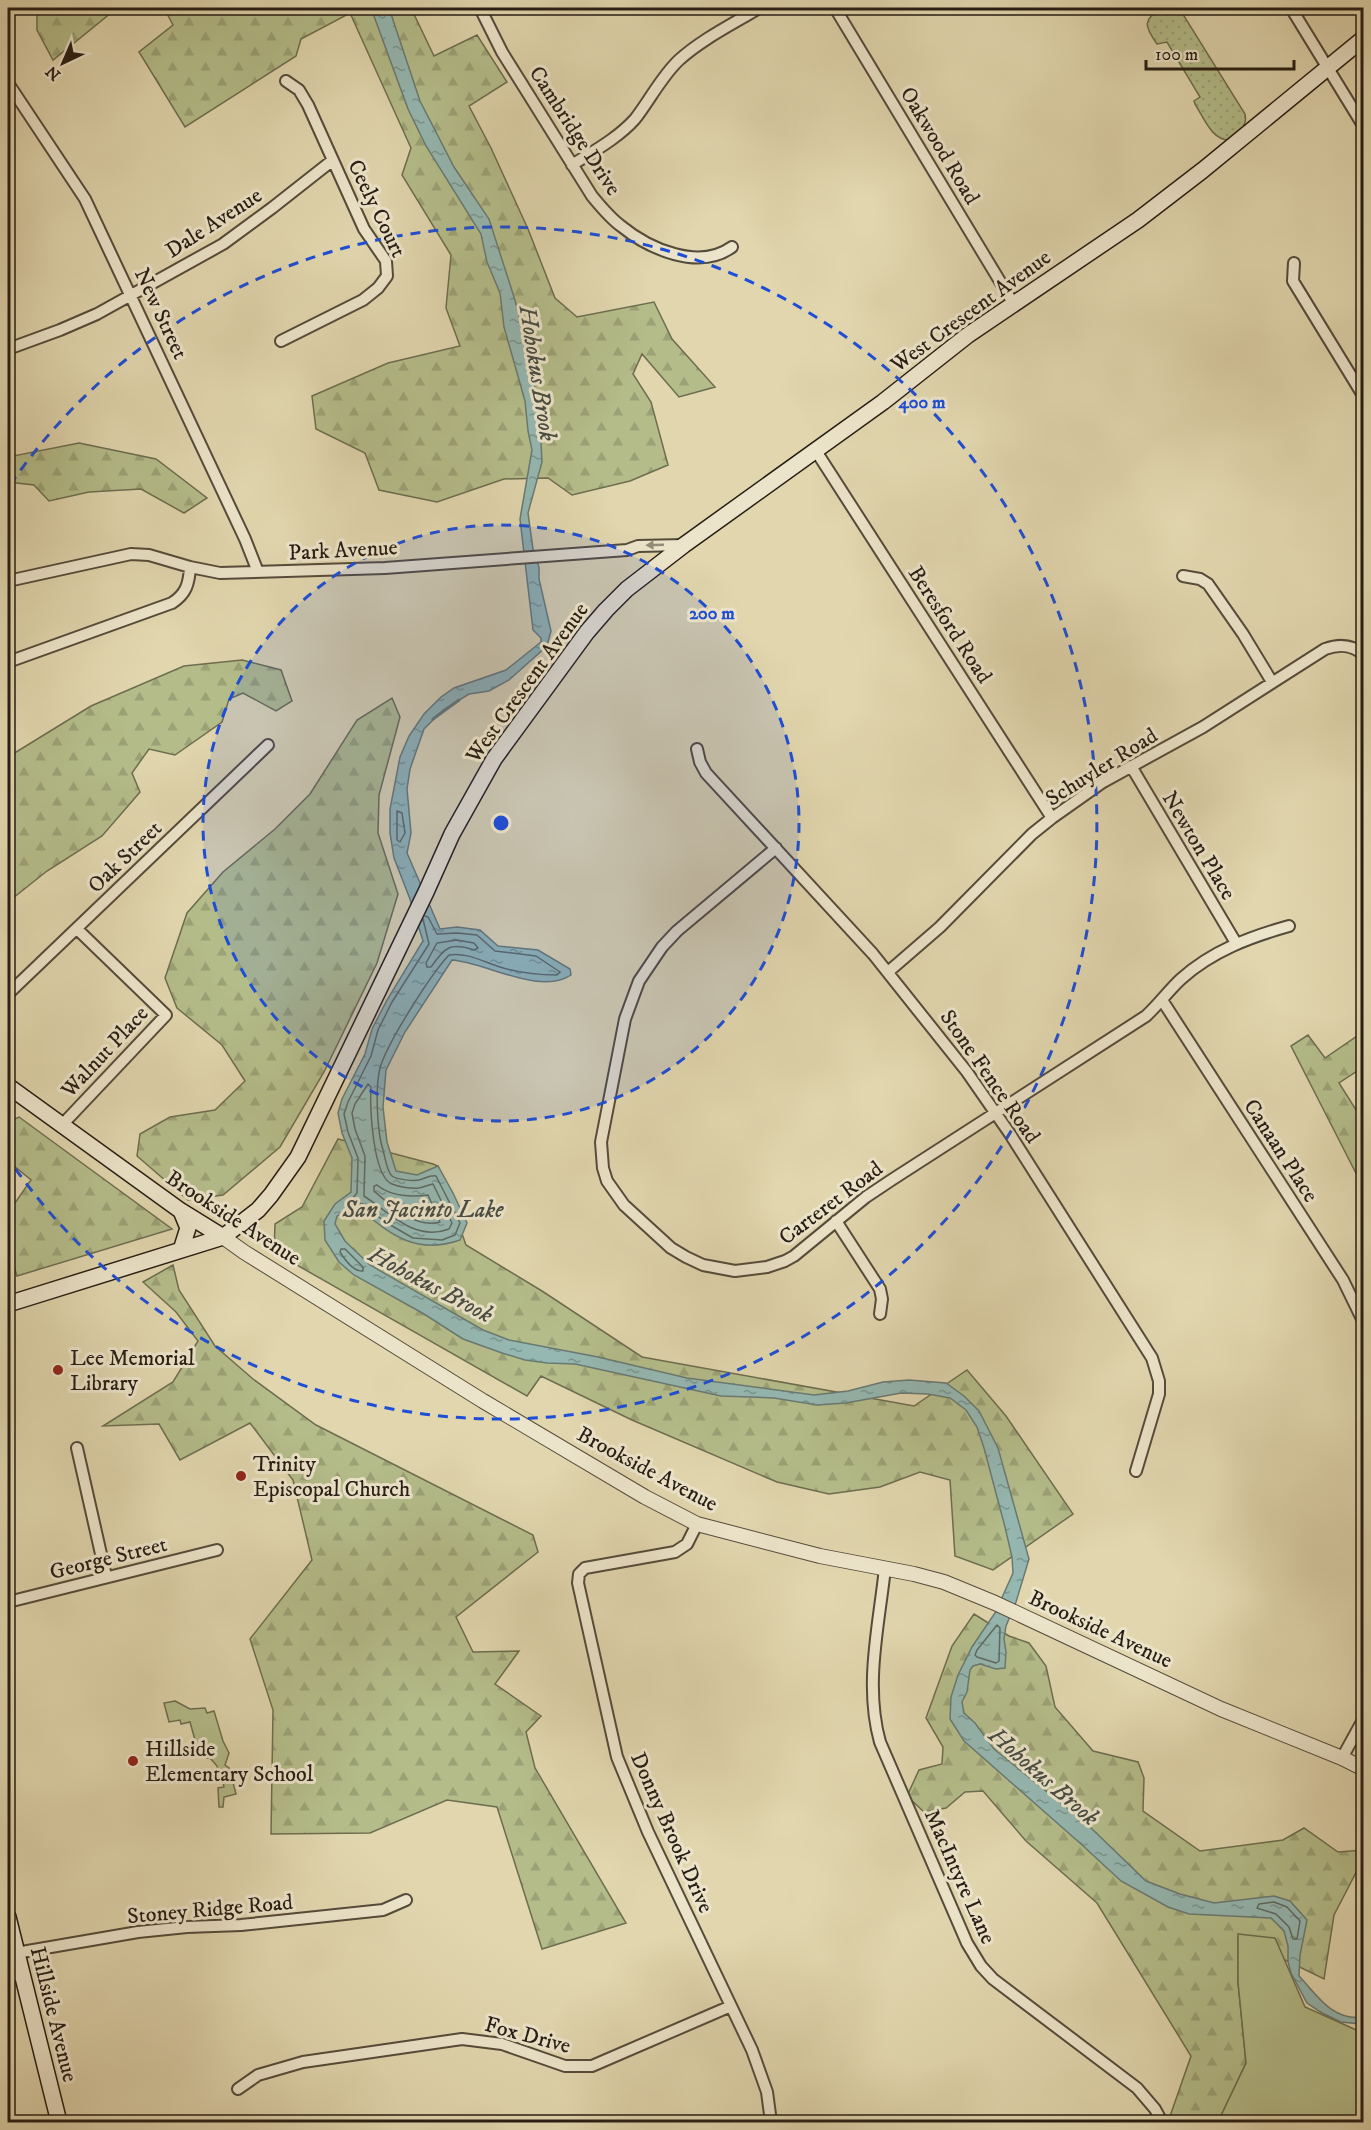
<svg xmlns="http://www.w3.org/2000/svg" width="1371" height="2130" viewBox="0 0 1371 2130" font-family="'IM FELL DW Pica',serif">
  <defs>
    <pattern id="grass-dots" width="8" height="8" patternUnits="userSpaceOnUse" patternTransform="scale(1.5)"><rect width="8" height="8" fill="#b4bd8a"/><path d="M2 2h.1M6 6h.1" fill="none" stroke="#9ba276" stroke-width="1.8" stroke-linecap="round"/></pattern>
    <pattern id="forest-firs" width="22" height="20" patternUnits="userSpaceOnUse" patternTransform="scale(1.5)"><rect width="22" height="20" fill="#b4bd8a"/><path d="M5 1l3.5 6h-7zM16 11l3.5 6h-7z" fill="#9ba276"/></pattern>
    <pattern id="water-ripples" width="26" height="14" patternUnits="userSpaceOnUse" patternTransform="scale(1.5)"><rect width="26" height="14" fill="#95b8b2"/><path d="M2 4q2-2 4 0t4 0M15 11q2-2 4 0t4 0" fill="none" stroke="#799590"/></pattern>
  </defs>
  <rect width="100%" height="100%" fill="#e1d6ae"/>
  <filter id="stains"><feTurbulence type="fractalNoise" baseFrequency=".00333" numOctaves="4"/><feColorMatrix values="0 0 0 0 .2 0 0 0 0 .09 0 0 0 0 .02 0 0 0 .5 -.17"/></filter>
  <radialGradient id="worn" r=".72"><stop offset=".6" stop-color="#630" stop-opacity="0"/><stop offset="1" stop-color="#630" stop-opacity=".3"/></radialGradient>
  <!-- grass -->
  <path fill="url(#grass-dots)" stroke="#6d6d4f" stroke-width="1.5" d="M1163 8H1174L1181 11 1245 114C1248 127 1238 132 1230 140 1212 141 1204 118 1195 104L1194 101 1200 97 1167 42 1157 44C1145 27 1141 19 1163 8Z"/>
  <!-- forest -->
  <path fill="url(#forest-firs)" stroke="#6d6d4f" stroke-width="1.5" d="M37 8H117L53 60 37 30Z
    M164 8H411L434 56 477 35 507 82 469 106 491 148 528 229 555 298 577 317 654 302 672 339 715 387 679 397 642 354 633 374 651 402 668 465 630 481 572 495 548 478 504 479 437 502 379 490 365 453 316 429 312 396 388 363 460 346 446 308 451 255 402 175 411 148 350 13 301 39 296 56 185 127 139 52 173 25Z
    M79 443 156 459 207 498 184 513 141 489 89 492 49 501 34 485 8 482V457Z
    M242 660 281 670 292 701 276 711 243 693 229 699 222 722 175 755 149 749 132 773 140 792 102 836 47 871 8 902V757L91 706 184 666Z
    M392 698 400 717 379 795 378 833 398 894 377 963 324 1072 280 1147 223 1195 188 1200 137 1156 140 1134 170 1117 215 1110 245 1081 222 1045 177 1008 165 978 187 913 223 872 275 829 310 794 357 720Z
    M1363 1032V1067L1339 1083 1363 1121V1187L1291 1046 1308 1035 1325 1058Z
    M19 1117 172 1229 17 1276 8 1248V1213L31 1180 8 1161V1122Z
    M338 1139 433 1164 438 1166 466 1245 542 1291 642 1357 914 1406 967 1370 1006 1416 1073 1514 993 1570 955 1556 950 1480 920 1472 880 1487 829 1494 777 1482 632 1420 541 1376 527 1396 274 1252 275 1224 302 1207Z
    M173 1265 179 1290 215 1346 253 1379 316 1425 533 1535 538 1552 456 1617 473 1652 519 1651 495 1684 541 1716 526 1732 535 1768 626 1923 542 1949 497 1807 447 1800 370 1833 271 1834 273 1710 250 1639 312 1560 293 1480 250 1423 180 1460 159 1424 103 1426 173 1382 198 1341 176 1312 143 1282Z
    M974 1614 1009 1636 1029 1643 1046 1666 1055 1707 1093 1751 1138 1762 1144 1778 1143 1811 1200 1851 1283 1840 1304 1828 1338 1852 1363 1850V1859L1334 1915 1324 1979 1238 1937V1982L1246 2063 1218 2122H1168L1191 2056 1097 1903 1026 1841 983 1791 965 1792 946 1808 924 1812 907 1796 919 1770 942 1764 943 1747 926 1718 952 1646Z"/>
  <!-- park -->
  <path fill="#b4bd8a" stroke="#6d6d4f" stroke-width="1.5" d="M175 1701 190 1709 205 1708 207 1713 214 1711 223 1741 229 1753 225 1765 229 1768 236 1794 224 1797 223 1807H219L218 1788 224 1787 223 1782H218L217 1766 210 1758H200L190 1722 181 1724 180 1720 169 1722 164 1703Z
    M1238 1934 1275 1938 1305 2007 1363 2033V2122H1218L1246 2063 1238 1982Z"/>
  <!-- water -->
  <path fill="url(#water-ripples)" stroke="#697a73" stroke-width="1.5" d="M371 8H389L420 101 454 167 489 219 514 297 531 360 540 424 542 462 528 513 533 549 539 567V579L551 631 547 646 509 680 489 691 469 694 443 710 424 729 410 769 407 789 411 833 407 853 440 929 457 927 480 930 498 946 538 950 570 969 571 975C540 996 485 962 452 960L405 1032 386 1070 383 1107 387 1142 396 1171 417 1175 438 1166 453 1193 467 1223 460 1240C417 1255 392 1236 360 1209 353 1212 343 1212 337 1216L335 1224 345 1241 370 1265 483 1330 509 1340 598 1357 687 1378 814 1395 848 1391 883 1382 909 1380 946 1383 964 1396 979 1411 998 1448 1029 1559 1016 1602 1006 1626 1004 1639 1006 1652 1005 1668 996 1669 980 1664 973 1666 970 1670 967 1692 962 1702 964 1713 975 1723 994 1749 1088 1825 1146 1881 1180 1894 1214 1903 1274 1896 1290 1901 1307 1920 1300 1955 1299 1976C1318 1996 1332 2021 1363 2017V2027L1361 2024 1341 2022 1322 2013 1307 2003 1291 1973 1288 1962V1946L1284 1931 1271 1918 1189 1914 1168 1907 1121 1881 1081 1844 964 1741 950 1719 951 1697 958 1675 972 1647 995 1613 1013 1573 1012 1557 1005 1527 984 1448 977 1427 966 1410 950 1398 928 1394 901 1393 846 1403 817 1405 774 1398 721 1396 575 1364 547 1363 525 1360 502 1353 463 1339 424 1314 354 1275 339 1262 325 1240 324 1221 335 1204 351 1192 352 1158 342 1133 338 1113 342 1099 365 1054 372 1029 387 1000 423 941 410 899 394 858 390 833V809L400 757 409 736 424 714 441 697 454 688 506 670 541 642V638L533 630 520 519 532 450 528 431 525 401 504 327 500 293 487 262 481 234 426 146 408 109Z"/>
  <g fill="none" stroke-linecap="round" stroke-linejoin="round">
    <!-- shore -->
    <path stroke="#5e6a63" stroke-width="1.5" d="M397 811 402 813 405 833 400 842 397 840Z
      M423 919 429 944 392 1002 378 1030 371 1056 348 1102 344 1114 348 1132 358 1158 357 1193 350 1201 351 1204H363L385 1222 413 1238 442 1240 455 1235 460 1223 436 1176C430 1175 426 1178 419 1180 414 1181 397 1180 392 1176 387 1172 385 1157 383 1150 377 1131 375 1088 380 1068 387 1043 431 974 449 955 467 952 484 962 500 967 519 973 538 975 557 975L560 972 536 956 495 951 477 935 457 933 437 934 428 917 425 916
      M457 940 474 943 478 948 474 950C450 942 445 947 431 967H427L426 963 437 943Z
      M368 1084 371 1087C370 1105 372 1176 392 1184 399 1187 412 1189 419 1188 424 1187 428 1185 433 1184L452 1223 449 1229C415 1242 390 1213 364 1196L365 1156 355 1129 352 1113 355 1104Z
      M377 1185C391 1197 411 1197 428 1195L440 1222C416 1229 391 1206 374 1191V1186Z
      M341 1249H345L363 1267V1271C354 1272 345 1260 340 1252Z
      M997 1625 1000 1628 999 1661 996 1663 977 1657 975 1655 977 1650Z
      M1274 1902 1287 1907 1300 1921 1297 1939H1293L1289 1927 1276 1914 1257 1908 1259 1904Z"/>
    <!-- stream -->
    <path stroke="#697a73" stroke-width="3" d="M433 719 459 700"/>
    <!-- minor casing -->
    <g stroke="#554b3a" stroke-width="14">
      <path id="minor" d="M480 8 502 52 592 196C601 207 610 218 621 226 649 249 699 271 732 247
        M835 8 1013 303
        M1291 8 1364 127
        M8 83 85 199 245 539 258 572
        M572 165C594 151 618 138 635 119 650 100 661 77 679 60 702 39 733 24 759 8
        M1294 263 1293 281 1364 397
        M281 341 363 300 378 288 387 276 386 261 364 229 308 105 299 90 286 81
        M8 349 60 330 97 314 223 244 272 208 333 160
        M816 451 1052 818
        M1183 576 1200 579 1208 584 1243 634 1272 682
        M8 581 131 554 149 555 190 567 220 573 385 568 627 550 638 546 684 545
        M8 662 172 603C186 594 189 584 190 567
        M697 749 700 762 706 773 873 954 967 1072 1010 1134 1152 1358 1159 1381V1394L1136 1471
        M1131 766 1236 943
        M776 848 677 931 662 947 639 981 625 1019 601 1142 603 1168 607 1181 624 1205 671 1248 686 1257 703 1265 735 1271 767 1267 785 1261 794 1256 866 1197 893 1179 1146 1016C1159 1004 1169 990 1181 979 1212 951 1250 937 1289 926
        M888 972 940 927 1032 834 1052 818 1103 782 1203 727 1325 649C1339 644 1352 644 1364 655
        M8 994 268 745
        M1162 1000 1343 1280 1364 1323
        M61 1126 166 1015 77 929
        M836 1221 880 1289 882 1299 880 1314
        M77 1448 106 1576
        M697 1524 687 1544 675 1552 585 1568 579 1574 578 1583 617 1757 648 1832 752 2050 767 2092 771 2122
        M885 1568C879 1625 864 1685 880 1742L967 1943 981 1966 993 1979 1137 2088 1155 2109 1162 2122
        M8 1602 217 1550
        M1342 1758 1364 1718
        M16 1953 138 1932 187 1927 241 1925 383 1910 406 1900
        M8 1977 21 1973
        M238 2089 258 2075 303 2062 462 2039 502 2044 565 2066H592L731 2006"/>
    </g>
    <!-- tertiary casing -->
    <g stroke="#554b3a" stroke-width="16">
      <path id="tertiary" d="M223 1237 244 1252 483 1401 645 1497 697 1524 820 1556 914 1574 944 1582 995 1603 1221 1709 1342 1758 1364 1769"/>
    </g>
    <!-- secondary casing -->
    <g stroke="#261d14" stroke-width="18">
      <path id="secondary" d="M8 1086 181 1211 223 1237
        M181 1250 188 1228 181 1211
        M8 1304 223 1237 258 1210 271 1195 298 1157 426 892 452 834 494 759 587 632 606 610 627 589 684 545 883 402 968 335 1138 220 1203 170 1364 38
        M8 1917 59 2122"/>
    </g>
    <!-- minor -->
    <use href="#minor" stroke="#ece4ca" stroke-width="10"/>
    <!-- tertiary -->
    <use href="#tertiary" stroke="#ece4ca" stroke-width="14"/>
    <!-- secondary -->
    <use href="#secondary" stroke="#ece4ca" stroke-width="15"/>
  </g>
  <!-- one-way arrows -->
  <defs><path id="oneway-solid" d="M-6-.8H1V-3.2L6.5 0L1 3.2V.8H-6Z" transform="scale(1.5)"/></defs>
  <use fill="#938a78" href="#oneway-solid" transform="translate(655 545) rotate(178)"/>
  <!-- distance rings -->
  <circle cx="501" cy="823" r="298" fill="#1d4ed8" fill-opacity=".12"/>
  <g fill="none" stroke="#1d4ed8" stroke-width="3" stroke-dasharray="10 8">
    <circle cx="501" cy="823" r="298"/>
    <path d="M10 485A596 596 0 1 1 10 1161"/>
  </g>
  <!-- markers -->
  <g fill="#8f2418" stroke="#ece4ca" stroke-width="2">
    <circle cx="58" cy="1370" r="6"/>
    <circle cx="241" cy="1476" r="6"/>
    <circle cx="133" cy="1761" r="6"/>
  </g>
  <g text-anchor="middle" stroke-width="6" stroke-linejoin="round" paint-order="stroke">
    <!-- street labels -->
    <g font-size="22" fill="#261d14" stroke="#ece4ca">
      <text transform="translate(576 130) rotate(57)" y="8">Cambridge Drive</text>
      <text transform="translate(941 145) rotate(59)" y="8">Oakwood Road</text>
      <text transform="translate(378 208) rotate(64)" y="8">Ceely Court</text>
      <text transform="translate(213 222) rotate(-33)" y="8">Dale Avenue</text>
      <text transform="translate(970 310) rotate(-36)" y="8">West Crescent Avenue</text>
      <text transform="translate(162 313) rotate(65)" y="8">New Street</text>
      <text transform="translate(343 549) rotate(-3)" y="8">Park Avenue</text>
      <text transform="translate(951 624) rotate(57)" y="8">Beresford Road</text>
      <text transform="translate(526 682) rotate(-54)" y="8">West Crescent Avenue</text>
      <text transform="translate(1101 766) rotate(-32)" y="8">Schuyler Road</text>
      <text transform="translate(1200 845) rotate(59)" y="8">Newton Place</text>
      <text transform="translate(124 856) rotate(-44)" y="8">Oak Street</text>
      <text transform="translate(104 1051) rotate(-47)" y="8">Walnut Place</text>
      <text transform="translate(991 1076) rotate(55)" y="8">Stone Fence Road</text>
      <text transform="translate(1282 1150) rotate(57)" y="8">Canaan Place</text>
      <text transform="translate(830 1202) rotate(-37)" y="8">Carteret Road</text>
      <text transform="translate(234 1217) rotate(33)" y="8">Brookside Avenue</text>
      <text transform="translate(648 1468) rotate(28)" y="8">Brookside Avenue</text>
      <text transform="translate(108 1557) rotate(-14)" y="8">George Street</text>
      <text transform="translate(1101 1628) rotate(25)" y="8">Brookside Avenue</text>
      <text transform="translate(673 1832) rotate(66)" y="8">Donny Brook Drive</text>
      <text transform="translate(961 1876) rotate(66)" y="8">MacIntyre Lane</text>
      <text transform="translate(210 1908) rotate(-5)" y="8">Stoney Ridge Road</text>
      <text transform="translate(55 2014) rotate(76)" y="8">Hillside Avenue</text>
      <text transform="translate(528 2034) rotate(15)" y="8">Fox Drive</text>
    </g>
    <!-- poi labels -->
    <g font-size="22" fill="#261d14" stroke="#ece4ca" text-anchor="start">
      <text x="70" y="1365">Lee Memorial<tspan x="70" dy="25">Library</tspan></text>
      <text x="253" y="1471">Trinity<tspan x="253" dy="25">Episcopal Church</tspan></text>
      <text x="145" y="1756">Hillside<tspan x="145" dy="25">Elementary School</tspan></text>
    </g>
    <!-- water labels -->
    <g font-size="24" font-style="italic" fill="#474c43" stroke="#ece4ca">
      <text transform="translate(538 373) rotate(81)" y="8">Hohokus Brook</text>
      <text x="423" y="1217">San Jacinto Lake</text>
      <text transform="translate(431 1284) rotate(28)" y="8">Hohokus Brook</text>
      <text transform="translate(1044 1776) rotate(41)" y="8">Hohokus Brook</text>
    </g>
  </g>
  <circle cx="501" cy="823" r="9" fill="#1d4ed8" stroke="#ece4ca" stroke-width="3"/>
  <g font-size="18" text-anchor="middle" font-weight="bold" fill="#1d4ed8" stroke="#ece4ca" stroke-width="6" stroke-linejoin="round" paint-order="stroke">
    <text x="922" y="408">400 m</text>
    <text x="712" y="619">200 m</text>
  </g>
  <!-- margin -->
  <rect width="1371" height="2130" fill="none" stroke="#e1d6ae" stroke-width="30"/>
  <rect x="9" y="9" width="1353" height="2112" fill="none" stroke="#261d14" stroke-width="3"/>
  <rect x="15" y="15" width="1341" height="2100" fill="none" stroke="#261d14" stroke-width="1.5"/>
  <!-- north arrow -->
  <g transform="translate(63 63) rotate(224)" stroke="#ece4ca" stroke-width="4.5" paint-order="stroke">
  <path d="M0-4.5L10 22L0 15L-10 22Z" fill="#261d14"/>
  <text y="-9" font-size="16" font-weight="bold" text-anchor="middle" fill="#261d14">N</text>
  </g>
  <!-- scale -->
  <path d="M1146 60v9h148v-9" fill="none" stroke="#261d14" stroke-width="3"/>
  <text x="1155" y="60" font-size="18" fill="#261d14" stroke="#ece4ca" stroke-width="4.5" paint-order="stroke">100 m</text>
  <rect width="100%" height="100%" filter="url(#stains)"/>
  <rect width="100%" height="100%" fill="url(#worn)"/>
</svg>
